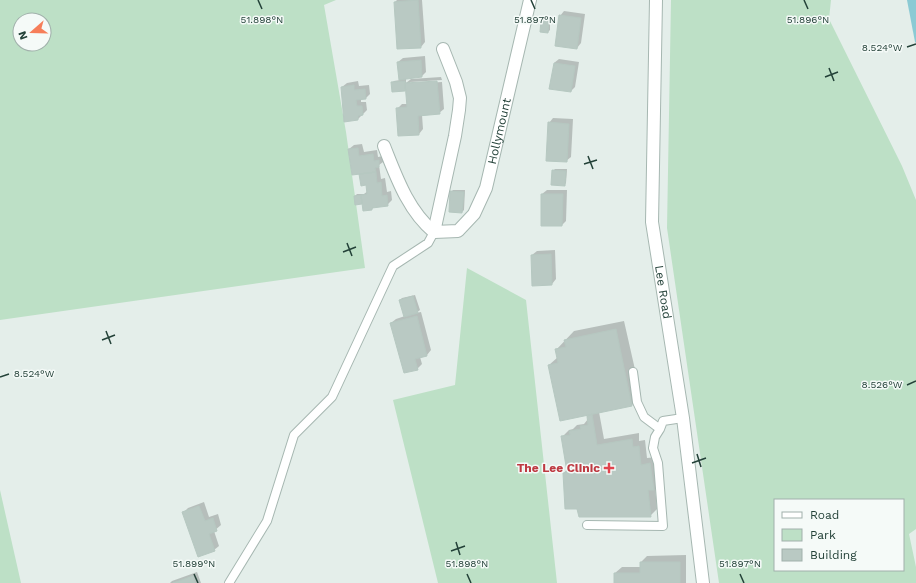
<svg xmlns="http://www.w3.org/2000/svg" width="916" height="583" viewBox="0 0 916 583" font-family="'Work Sans',sans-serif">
  <rect width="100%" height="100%" fill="#e4eeea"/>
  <!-- green -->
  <path fill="#bde0c6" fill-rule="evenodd" d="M0 0H336L324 5 346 132 365 268 0 320ZM20 20H44V44H20Z
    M671 0H831L829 19 902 166 916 200V529L909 534 916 567V583H719L667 228ZM775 500H903V570H775Z
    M467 268 526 300 557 583H438L393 400 455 385Z
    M0 490 21 583H0Z"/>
  <!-- water -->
  <path fill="#8bcad4" d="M907 0H916V43L915 42Z"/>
  <!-- shadow -->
  <path fill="#0003" d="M397 0H422L425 42 421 47 395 2Z
    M564 11 585 14 581 43 577 48 560 16Z
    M544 18 550 19V30L548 32 542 20Z
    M425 56 426 72 422 76 406 78V83L411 79 441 77 442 80 410 82V84L442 82 444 109 439 113 422 115 423 129 419 134 397 109 402 104H408L406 88 405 90 392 83 394 81 400 80 398 62 403 58Z
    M559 59 579 62 575 87 571 91 554 63Z
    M358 81 359 86 369 85 370 94 366 98 361 99V102H366L367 110 358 119 342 87 347 83Z
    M553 118 573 119 571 157 566 161 549 123Z
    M362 144 364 152 377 150 378 157 383 156V162L379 165 381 179 385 178 387 192 391 191 392 200 387 205 374 207 372 209 363 202 361 203 355 196 357 194H364L368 191 367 184 349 149 354 145Z
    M555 169H567L566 183 564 185 553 171Z
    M453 190H465L464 210 462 212 451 192Z
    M547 190H567L566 221 562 225 542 194Z
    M555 250 556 279 552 284 532 255 537 251Z
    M415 295 420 310 416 313 421 312 431 350 427 355 420 357 422 364 417 369 391 323 396 319 405 316 400 300 402 298Z
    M624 321 641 396 632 405 599 412 604 439 639 433V441L645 440 647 458 657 457 661 482 655 487 657 509 650 516 577 508 564 473 567 469 562 437 569 430 573 429 577 425 584 424 588 419V416L590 414 549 365 558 357 556 350 574 331Z
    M204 502 209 517 218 514 221 525 214 531 219 546 214 550 184 512 188 508Z
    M686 555V583H615V573L622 567H641V562L647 556Z
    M197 572 201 583H170L172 581Z"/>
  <!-- building -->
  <path fill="#b9c9c3" stroke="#b6c8c1" d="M418 0 421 48 397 49 394 2Z
    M559 15 581 18 577 49 555 46Z
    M541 20H549L548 33 540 32Z
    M421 60 422 77 399 80 397 62Z
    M554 63 575 66 571 92 549 89Z
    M405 81V91L392 92 391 82Z
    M437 81 440 114 418 116 419 135 398 136 396 108 407 107 405 83Z
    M354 85V90L365 89 366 99 356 100 357 106H362L363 115 358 116V120L344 122 341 87Z
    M548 122 569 124 567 162 546 161Z
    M358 148 359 156 373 154 374 161 379 160V167L375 168 376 172 352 175 348 149Z
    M552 170 566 171 565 186 551 185Z
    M376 172 377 183 381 182 382 196 387 195 388 206 372 208V210L363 211 361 195 367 194 366 185 361 186 359 174Z
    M450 191 464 192 462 213 449 212Z
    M541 194H563L562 226H541Z
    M361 195 362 204 355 205 354 196Z
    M551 254 552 285 532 286 531 255Z
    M413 296 418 313 404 317 399 300Z
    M417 316 427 356 415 359 418 370 404 373 390 323Z
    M616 329 632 406 560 421 548 365 558 363 555 349 566 347 564 340Z
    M592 414 597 445 632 439 633 447 639 446 641 465 650 463 654 490H648L651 517H579L577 509H565L563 473 567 472 561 436 570 435 569 431 581 429 580 426 588 425 587 416Z
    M199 506 205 521 213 518 217 531 209 534 215 551 198 557 182 512Z
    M640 562H680V583H614V573H640Z
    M193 576 195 583H173Z"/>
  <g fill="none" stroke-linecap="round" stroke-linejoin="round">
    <!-- service casing -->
    <g stroke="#a6b7b1" stroke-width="10">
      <path id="service" d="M633 372 637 402 644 417 660 429
        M587 525 663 526 658 463 653 448 655 437 660 429 663 421 683 418
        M229 583 267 521 294 435 332 397 393 266 428 243 434 232"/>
    </g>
    <!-- minor casing -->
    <g stroke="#a6b7b1" stroke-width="14">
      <g id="minor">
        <path id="s1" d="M443 49 456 82 460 98 459 110 455 136 434 232 458 231 474 214 486 188 530 0"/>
        <path d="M384 146C396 176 408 211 434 232"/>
      </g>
    </g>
    <!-- tertiary casing -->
    <g stroke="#a6b7b1" stroke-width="14">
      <g id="tertiary">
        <path id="s2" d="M656 0 652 222 683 418 703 583"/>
      </g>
    </g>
    <!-- service -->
    <use href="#service" stroke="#fff" stroke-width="8"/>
    <!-- minor -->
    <use href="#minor" stroke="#fff" stroke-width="12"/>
    <!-- tertiary -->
    <use href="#tertiary" stroke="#fff" stroke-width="12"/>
  </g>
  <!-- ticks -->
  <path fill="none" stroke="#234138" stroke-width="1.5" d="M258 0 262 9M531 0 535 9M804 0 808 9M907 47 916 44M829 68 834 81M825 77 838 72M588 156 593 169M584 164 597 160M347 243 352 256M343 252 356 247M106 331 111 344M102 340 115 335M0 377 9 374M907 385 916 381M697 454 701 467M692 463 706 458M456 542 460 555M451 551 465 546M194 574 198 583M467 574 471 583M740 574 744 583"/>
  <!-- markers -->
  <path fill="#e0444e" stroke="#f5faf8" stroke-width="1.5" d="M607 462h4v4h4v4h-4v4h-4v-4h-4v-4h4z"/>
  <g text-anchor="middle" stroke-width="3" stroke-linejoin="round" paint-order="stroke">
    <!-- street labels -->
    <g font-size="12" fill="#234138" stroke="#f5faf8">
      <text dy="4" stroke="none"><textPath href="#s1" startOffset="323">Hollymount</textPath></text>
      <text dy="4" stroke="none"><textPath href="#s2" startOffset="293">Lee Road</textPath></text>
    </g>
    <!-- health labels -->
    <g font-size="12" font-weight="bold" fill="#be3a42" stroke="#f5faf8" text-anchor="end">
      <text x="600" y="472">The Lee Clinic</text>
    </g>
  </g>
  <g font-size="10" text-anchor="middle" fill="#234138" stroke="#f5faf8" stroke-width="3" stroke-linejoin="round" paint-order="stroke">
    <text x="262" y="23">51.898°N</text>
    <text x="535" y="23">51.897°N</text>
    <text x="808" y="23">51.896°N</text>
    <text x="882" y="51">8.524°W</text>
    <text x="34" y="377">8.524°W</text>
    <text x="882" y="388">8.526°W</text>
    <text x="194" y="567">51.899°N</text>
    <text x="467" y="567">51.898°N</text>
    <text x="740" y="567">51.897°N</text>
  </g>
  <!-- legend -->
  <rect x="774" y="499" width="130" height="72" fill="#f5faf8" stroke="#a1b0ab"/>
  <rect x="782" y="512" width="20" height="6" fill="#ffffff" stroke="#a1b0ab"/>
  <text x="810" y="519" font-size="12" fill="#234138">Road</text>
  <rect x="782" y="529" width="20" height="12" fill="#bde0c6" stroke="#a1b0ab"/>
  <text x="810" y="539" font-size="12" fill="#234138">Park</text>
  <rect x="782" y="549" width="20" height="12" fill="#b9c9c3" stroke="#a1b0ab"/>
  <text x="810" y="559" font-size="12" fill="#234138">Building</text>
  <!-- north arrow -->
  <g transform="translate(32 32) rotate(250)"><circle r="19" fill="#f5faf8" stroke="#a1b0ab"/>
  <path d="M0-3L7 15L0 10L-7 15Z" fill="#f67e5a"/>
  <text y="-6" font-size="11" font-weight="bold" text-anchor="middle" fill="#234138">N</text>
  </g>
</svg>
